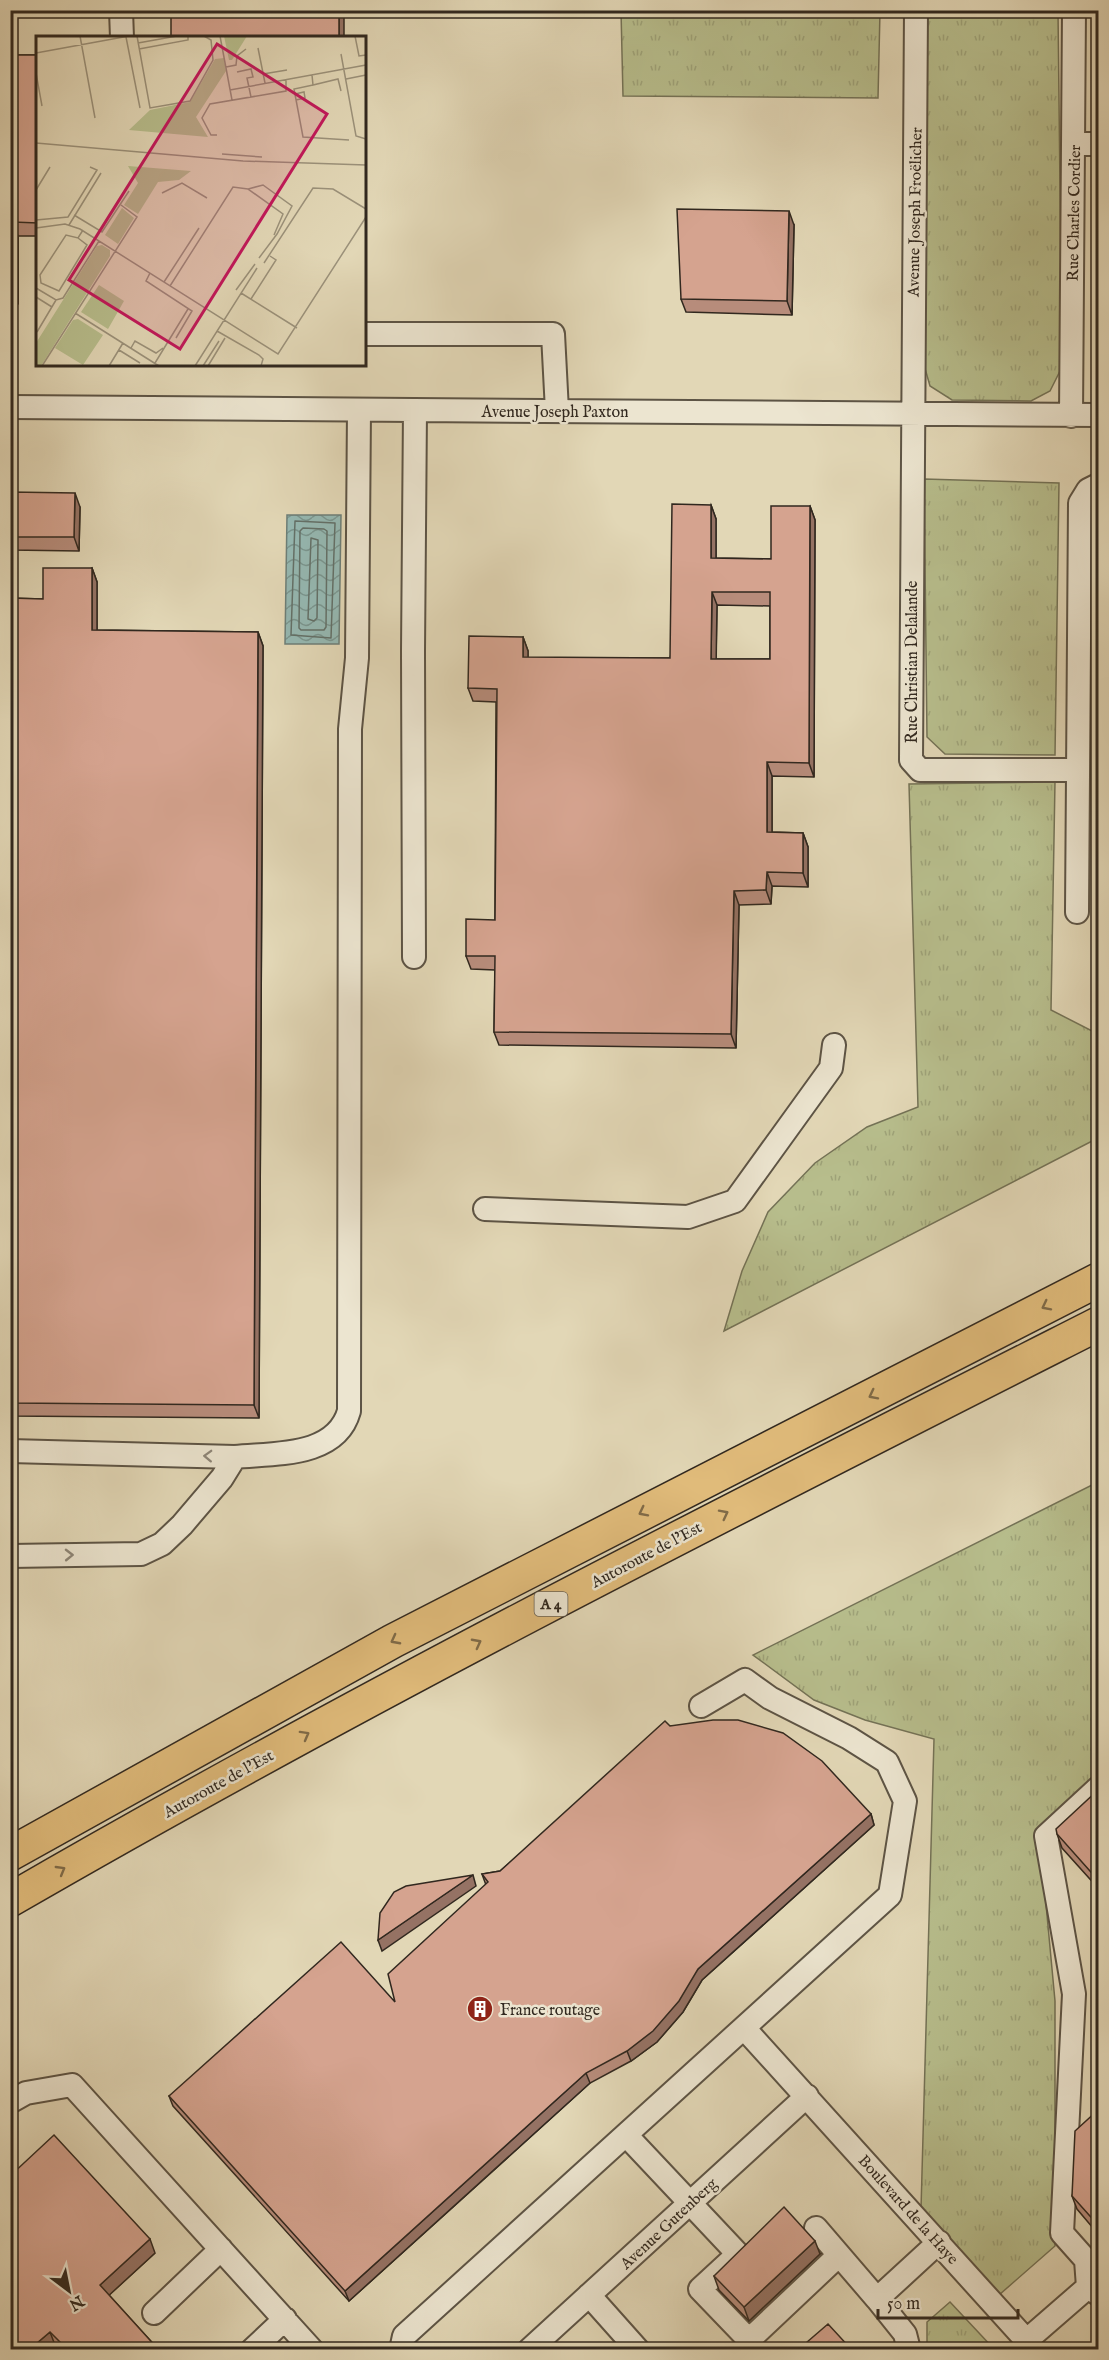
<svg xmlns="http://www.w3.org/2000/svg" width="1109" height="2360" viewBox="0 0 1109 2360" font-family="'IM FELL English',serif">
  <defs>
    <pattern id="grass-tufts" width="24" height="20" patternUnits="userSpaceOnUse" patternTransform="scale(1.5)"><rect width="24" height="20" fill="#b7bd8c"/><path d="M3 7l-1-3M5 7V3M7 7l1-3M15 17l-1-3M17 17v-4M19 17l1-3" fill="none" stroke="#9ea278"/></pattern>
    <pattern id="water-waves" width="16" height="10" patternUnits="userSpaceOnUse" patternTransform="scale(1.5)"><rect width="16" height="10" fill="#95b8b2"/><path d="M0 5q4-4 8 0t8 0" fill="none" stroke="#7a9690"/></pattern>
  </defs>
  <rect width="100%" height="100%" fill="#e2d7b6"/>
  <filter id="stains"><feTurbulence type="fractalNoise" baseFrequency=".00333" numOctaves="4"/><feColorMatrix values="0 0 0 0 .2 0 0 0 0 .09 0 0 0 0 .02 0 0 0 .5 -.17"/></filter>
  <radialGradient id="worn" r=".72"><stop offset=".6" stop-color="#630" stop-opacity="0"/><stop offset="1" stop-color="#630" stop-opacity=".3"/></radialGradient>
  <!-- grass -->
  <path fill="url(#grass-tufts)" stroke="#747256" stroke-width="1.5" d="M621 11H880L878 98 623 96Z
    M924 11H1058L1062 367 1050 391 1031 401 952 400 930 386 922 358Z
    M924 479 1059 483 1055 755 945 754 927 737Z
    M1055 782 1051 1010 1098 1034V1138L724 1331 742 1271 768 1212 815 1163 867 1127 918 1107 909 784Z
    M1098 1482V1773L1039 1829 1055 2001V2246L999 2295 921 2209 934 1739 865 1720 814 1700 753 1655Z
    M950 2302 994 2349H927V2322Z"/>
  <!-- water -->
  <path fill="url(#water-waves)" stroke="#6d7e77" stroke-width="1.5" d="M287 515H341L339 644H285Z"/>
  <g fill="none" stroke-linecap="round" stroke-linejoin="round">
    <!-- shore -->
    <path stroke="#637068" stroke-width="1.5" d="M295 521 335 523 331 638 291 635Z
      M303 528 324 529 327 531 326 627 324 630H301L299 628 300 531Z
      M311 538 318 540 317 618 314 621 308 619Z"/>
    <!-- minor casing -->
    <g stroke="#5d5445" stroke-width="26">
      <path id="minor" d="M121 10 122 38
        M916 10 911 760 920 770H1078
        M1073 144H1098
        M364 334H553L557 411
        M10 407 1098 415
        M1071 416 1074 10
        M1077 912 1080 503 1088 490 1098 485
        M414 957 413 651 415 410
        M485 1209 688 1217 735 1201 831 1068 834 1045
        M10 1451 235 1457 222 1478 182 1525 162 1544 141 1554 10 1556
        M235 1457C273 1453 336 1458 349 1411L350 729 357 658 359 410
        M1098 1788 1046 1836 1074 1994 1062 2233 1086 2260 1088 2287 1098 2294
        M744 2028 1035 2350
        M10 2102 26 2093 72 2085 312 2350
        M626 2135 738 2254 700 2289 749 2340 839 2255
        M816 2228 877 2299
        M589 2295 638 2350
        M154 2313 221 2249
        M1027 2340 1088 2287
        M252 2350 285 2319
        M401 2350 404 2336 890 1895 905 1801 887 1762 849 1738 770 1698 745 1680 701 1706
        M529 2350 807 2096
        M909 2350 905 2334 877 2299 939 2242"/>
    </g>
    <!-- highway casing -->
    <g stroke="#31281f" stroke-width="36">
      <path id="highway" d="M10 1854 393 1641 1098 1280
        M10 1900C366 1694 733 1509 1098 1324"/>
    </g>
    <!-- minor -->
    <use href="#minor" stroke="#ece5d0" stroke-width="22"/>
    <!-- highway -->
    <use href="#highway" stroke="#e1bc7b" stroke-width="33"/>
  </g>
  <!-- wall -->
  <path fill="#b78c7b" stroke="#31281f" stroke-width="1.5" fill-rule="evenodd" d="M10 55H38V236H18V304L10 303Z
    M794 225 792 315 686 312 681 299Z
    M10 492 80 507 79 551 10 550Z
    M711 505 716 519V558L771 559 810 506 815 520 814 777 772 776V832L803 833 808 847V887L772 886 771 904 739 905 736 1048 499 1045 494 1032 495 970 471 969 466 956 495 920 496 702 473 701 468 688 523 637 528 651V658H670ZM717 605 770 606V659H716Z
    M92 568 97 582V630L258 632 263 646 259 1418 10 1416V598L43 599Z
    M670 1726 871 1814 874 1825 702 1980 683 2012 657 2042 631 2061 590 2083 349 2301 173 2106 169 2096 395 2002 486 1885 482 1874 500 1871Z
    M1098 1790V1888L1062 1848 1057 1834Z
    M1098 2110V2234L1077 2209 1072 2196Z
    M155 2253 109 2295 158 2349H59L55 2345 10 2349Z
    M820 2254 749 2321 719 2290 714 2276Z"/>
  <!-- shaded-wall -->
  <path fill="#957264" stroke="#31281f" stroke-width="1.5" d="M339 10H344V38H339Z
    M789 211 794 225 792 315 787 301Z
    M13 222 18 236V304L13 290Z
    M75 493 80 507 79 551 74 537Z
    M711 505 716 519V572L711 558Z
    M810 506 815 520 814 777 809 763Z
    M92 568 97 582V644L92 630Z
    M712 592 717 605 716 672 711 659Z
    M258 632 263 646 259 1418 254 1405Z
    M523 637 528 651V671L523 657Z
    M767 762 772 776V846L767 832Z
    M803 833 808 847V887L803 873Z
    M767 872 772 886 771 904 766 890Z
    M734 891 739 905 736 1048 731 1034Z
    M871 1814 874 1825 702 1980 683 2012 657 2042 631 2061 627 2051 698 1969Z
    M473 1875 476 1886 382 1951 378 1940Z
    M586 2073 590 2083 349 2301 345 2291Z
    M150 2239 155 2253 105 2299 100 2285Z
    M815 2241 820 2254 749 2321 744 2307Z
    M50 2332 55 2345 50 2349H30Z"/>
  <!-- building -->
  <path fill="#d5a38f" stroke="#31281f" stroke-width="1.5" fill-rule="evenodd" d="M171 10H339V38H171Z
    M10 55H38V223L13 222V290H10Z
    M677 209 789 211 787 301 681 299Z
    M10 492 75 493 74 537H10Z
    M672 504 711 505V558L771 559V506H810L809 763 767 762V832L803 833V873L767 872 766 890 734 891 731 1034 494 1032 495 956H466V919L495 920 497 689 468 688 469 636 523 637V657L670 658ZM712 592H770V659H711Z
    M43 568H92V630L258 632 254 1405 10 1403V598L43 599Z
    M713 1720H738L783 1733 822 1761 871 1814 698 1969 679 2001 653 2031 627 2051 586 2073 345 2291 169 2096 341 1942 395 2002 388 1974 488 1882 482 1874 500 1871 665 1721 670 1726Z
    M1098 1790V1880L1057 1834 1056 1829Z
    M473 1875 378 1940 380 1913 394 1892 406 1886Z
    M1098 2110V2225L1072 2196 1075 2131Z
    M54 2135 150 2239 100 2285 158 2349H67L50 2332 30 2349H10V2176Z
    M784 2207 815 2241 744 2307 714 2276Z
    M828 2324 851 2349 855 2345 860 2349H799Z"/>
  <!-- one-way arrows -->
  <defs><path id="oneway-chevron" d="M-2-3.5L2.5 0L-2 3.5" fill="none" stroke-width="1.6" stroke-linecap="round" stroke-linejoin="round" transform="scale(1.5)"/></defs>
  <g stroke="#806b48">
    <use href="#oneway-chevron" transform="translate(1046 1306) rotate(153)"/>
    <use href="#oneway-chevron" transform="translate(873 1395) rotate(153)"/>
    <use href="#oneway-chevron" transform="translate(643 1512) rotate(153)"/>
    <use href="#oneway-chevron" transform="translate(724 1514) rotate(-27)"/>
    <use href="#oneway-chevron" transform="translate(395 1640) rotate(152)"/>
    <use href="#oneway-chevron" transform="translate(477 1643) rotate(-28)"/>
    <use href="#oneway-chevron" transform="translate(305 1735) rotate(-29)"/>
    <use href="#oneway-chevron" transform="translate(61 1870) rotate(-30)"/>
  </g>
  <g stroke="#8e8678">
    <use href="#oneway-chevron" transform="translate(208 1456) rotate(-178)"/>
    <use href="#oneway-chevron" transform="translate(69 1555) rotate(-1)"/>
  </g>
  <!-- icons -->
  <defs>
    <g id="building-disc" transform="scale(1.35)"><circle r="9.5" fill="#8f2418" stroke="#ece5d0"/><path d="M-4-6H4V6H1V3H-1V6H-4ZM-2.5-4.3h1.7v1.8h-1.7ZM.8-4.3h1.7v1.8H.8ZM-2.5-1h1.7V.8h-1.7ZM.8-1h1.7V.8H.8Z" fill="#fff"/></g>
  </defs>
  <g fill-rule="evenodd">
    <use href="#building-disc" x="480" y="2009"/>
  </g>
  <g text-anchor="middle" stroke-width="5" stroke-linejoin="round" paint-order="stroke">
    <!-- shield labels -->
    <rect fill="#ece5d0" stroke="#696154" stroke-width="1.5" x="534.5" y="1592" width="33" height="24" rx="4.5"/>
    <g font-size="15" font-weight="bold" fill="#31281f">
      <text x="551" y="1609">A 4</text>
    </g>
    <!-- street labels -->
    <g font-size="16" fill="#31281f" stroke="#ece5d0">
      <text transform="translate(914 212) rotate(-89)" y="6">Avenue Joseph Froëlicher</text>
      <text transform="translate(1073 213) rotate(-89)" y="6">Rue Charles Cordier</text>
      <text x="555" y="417">Avenue Joseph Paxton</text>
      <text transform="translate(911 662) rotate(-90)" y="6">Rue Christian Delalande</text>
      <text transform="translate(646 1554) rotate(-28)" y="6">Autoroute de l’Est</text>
      <text transform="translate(218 1783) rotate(-29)" y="6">Autoroute de l’Est</text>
      <text transform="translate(909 2209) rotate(48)" y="6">Boulevard de la Haye</text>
      <text transform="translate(668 2223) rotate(-43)" y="6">Avenue Gutenberg</text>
    </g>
    <!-- poi labels -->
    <g font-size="16" fill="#31281f" stroke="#ece5d0" text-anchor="start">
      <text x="500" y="2015">France routage</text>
    </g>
  </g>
  <!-- overview -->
  <g transform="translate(36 36)">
    <rect width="330" height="330" fill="#e2d7b6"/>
    <path d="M188 0H211L196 24H193ZM188 22 190 35 160 81 172 101 93 94 114 74 154 66 179 23ZM92 130 155 135 143 144 122 146 102 178 88 169 102 147ZM86 172 98 182 82 208 69 199ZM66 209 74 214V220L5 330H0V307L61 210ZM63 249 88 265 72 293 45 276ZM42 283 67 299 47 329 19 312 37 284Z" fill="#b7bd8c"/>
    <path fill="none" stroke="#9b917a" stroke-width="1.5" d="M44 0 59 82M101 0 114 72 154 65 177 24 175 4 168 0M184 0 196 64M319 0 323 20 330 19M90 1 104 72M102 7 141 0M222 12 229 47M103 13 152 4V0M0 17 93 0M305 18 320 100 330 103M190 31 200 29 201 20 210 13M201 36 215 33 217 41 211 42 215 61M0 37 6 70M227 38 251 34M276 39 277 49 302 43 305 55M310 43 330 39M277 49 258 53 267 101 313 104M194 54 330 29M259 58 268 56 269 62 260 64M181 99H175L166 82 174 68 250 55V44M0 107 207 125 330 129M186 118 226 121M0 154 14 131M126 157 146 147 171 162M38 179 66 196 93 155M0 184 32 181 61 134 54 131M33 189 65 137M0 192 29 188 44 193 242 318 330 181M42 202 51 209 23 255 5 247 4 239 30 199 42 202 47 194M223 222 241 198 256 170 227 149 212 153 247 178 238 199M228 227 277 152 297 153 330 173M114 237 110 245 156 275 140 302M128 246 163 192M134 250 197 151 212 153M0 252 20 264 27 262 63 205M200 254 219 228M205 257 261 292M0 261 16 271M215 263 240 224 234 220M39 277 123 330M181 295 223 319 227 323 225 330M1 296 20 264M95 312 99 305 120 317 127 312M83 314 104 327M119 327 152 273M6 330 101 181 85 169M73 330 87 307M159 330 221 232M167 330 183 305M172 330 189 302"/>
    <path fill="#c2185b" fill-opacity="0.15" stroke="#c2185b" stroke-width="3" d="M181 8 291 78 144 313 33 244Z"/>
    <rect width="330" height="330" fill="none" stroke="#31281f" stroke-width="3"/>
  </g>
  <!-- margin -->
  <rect width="1109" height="2360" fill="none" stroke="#e2d7b6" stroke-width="36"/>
  <rect x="12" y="12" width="1085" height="2336" fill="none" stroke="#31281f" stroke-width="3"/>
  <rect x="18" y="18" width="1073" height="2324" fill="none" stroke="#31281f" stroke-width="1.5"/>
  <!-- north arrow -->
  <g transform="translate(69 2291) rotate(148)" stroke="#ece5d0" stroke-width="4.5" paint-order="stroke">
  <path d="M0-4.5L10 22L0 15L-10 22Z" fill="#31281f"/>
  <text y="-9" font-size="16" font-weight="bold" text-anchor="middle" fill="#31281f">N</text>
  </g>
  <!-- scale -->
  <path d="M878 2309v9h140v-9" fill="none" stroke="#31281f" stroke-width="3"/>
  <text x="887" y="2309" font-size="18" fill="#31281f" stroke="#ece5d0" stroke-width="4.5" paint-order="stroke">50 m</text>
  <rect width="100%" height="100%" filter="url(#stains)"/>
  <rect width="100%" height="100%" fill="url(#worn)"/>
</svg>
